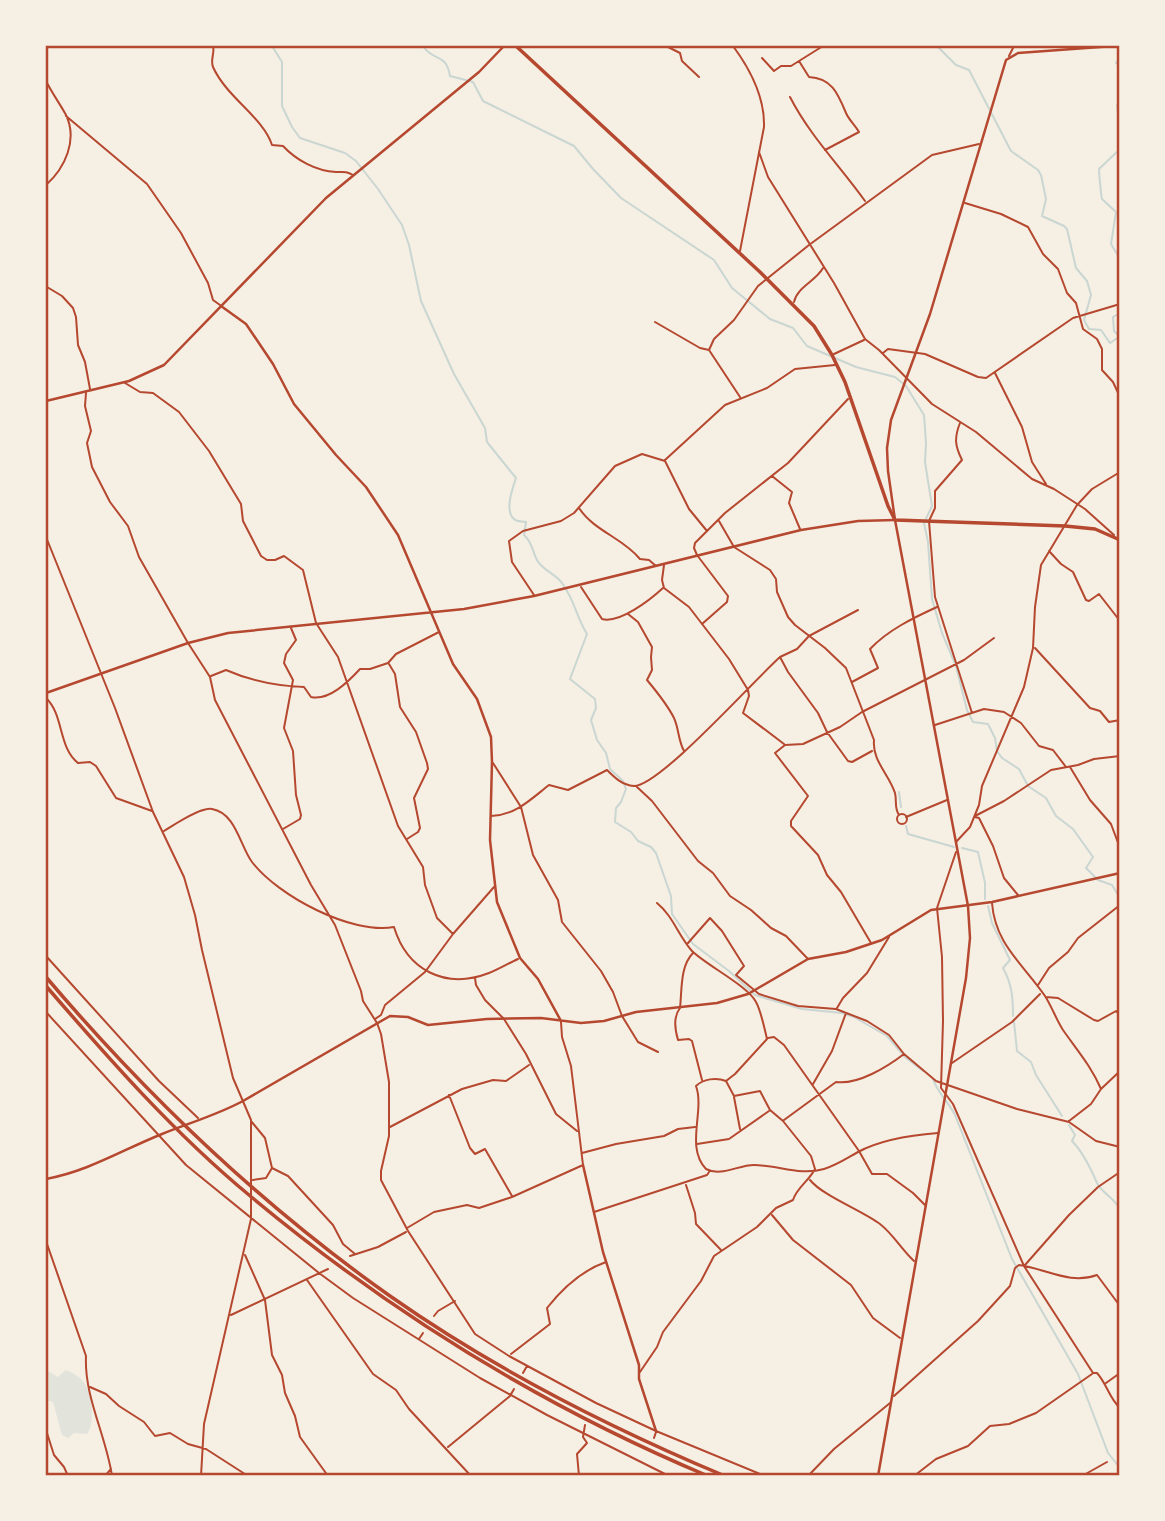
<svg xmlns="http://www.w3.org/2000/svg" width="1165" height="1521" viewBox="0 0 1165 1521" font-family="'Sofia Sans Condensed',sans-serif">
  <rect width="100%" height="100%" fill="#f6efe4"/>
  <!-- green -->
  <path fill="#e2e4dc" d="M46 1370 58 1377 66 1370C71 1372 77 1375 81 1379 92 1389 96 1423 87 1434L74 1433 68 1438 62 1435 53 1402 46 1400Z"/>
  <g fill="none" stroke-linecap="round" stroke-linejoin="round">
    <!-- stream -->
    <path stroke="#c9d6d2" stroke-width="2" d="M272 46 282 62V106L292 127 300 138 345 153 356 161 378 189 402 225 409 245 421 301 454 374 485 428 487 442 516 478C513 487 504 511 514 519 517 522 522 521 526 522L524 535C533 543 532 551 537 560 542 570 556 574 562 583 575 601 576 616 587 634L570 679 595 699 596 708 591 720 597 740 606 753 610 769 623 781 626 789 621 802 616 808 615 822 631 832 638 841 651 847 656 853 671 896 672 914 693 944 729 971 755 995 802 1009 842 1013 854 1017 887 1036 905 1057 923 1071
      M423 46C433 62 446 52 450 76L473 82 483 101 574 146 593 169 621 198 714 260 732 288 770 319 793 328 807 346 856 367 895 377 906 386 924 415 926 443 925 462 932 506 924 523 928 542 932 599 942 633 956 666 967 710 973 722 988 724 995 738 997 751 1002 758 1019 769 1028 786 1046 798 1056 816 1073 829 1093 857 1086 868 1098 880 1112 885 1120 898
      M937 46 956 65 969 70 1011 151 1038 170 1041 175 1046 199 1042 216 1064 226 1067 229 1076 268 1087 281 1091 295 1084 320 1089 329 1101 330 1110 343 1119 337
      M1120 57 1116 63 1120 65
      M1120 100 1117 105 1120 129
      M1120 149 1099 169C1099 172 1101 196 1102 199L1116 212 1111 244 1120 259
      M1120 313 1113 317 1114 331 1120 337
      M899 792 901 807
      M906 826 908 834 954 847
      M962 848 978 852 985 883V899
      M988 906 992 923 1010 960 1003 968C1012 984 1013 998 1013 1016
      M1014 1022 1017 1051 1031 1062 1036 1075 1062 1116
      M933 1079C938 1094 948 1101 955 1115L1012 1259 1078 1374 1108 1453 1120 1468
      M1069 1125 1075 1135 1072 1141C1083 1152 1091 1169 1097 1183 1102 1193 1114 1198 1120 1209"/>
    <!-- minor -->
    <path stroke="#b5482f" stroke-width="2" d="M213 46C215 53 210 60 213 67 227 98 263 117 272 145L283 146C296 160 316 171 336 172 344 172 346 171 353 175
      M666 46 680 53 682 61 699 77
      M733 46C750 69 765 97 764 127L740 251
      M1009 56 1014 46
      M762 58 774 71 781 66H791L823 46
      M799 61 809 77C832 78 838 94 846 113 849 120 855 125 859 132L825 150
      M46 81C52 93 60 104 66 115 78 140 65 168 46 185
      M790 97C810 136 840 166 865 201
      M66 116 147 184 181 233 208 283 213 300 220 305
      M759 152 768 177 834 283 865 339 879 350 932 404 976 432 1032 479 1054 489 1085 509 1114 535
      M965 203 1001 214 1028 227 1043 254 1058 269 1067 293 1076 303 1083 329 1097 339 1102 349V370L1113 382 1120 397
      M46 282 47 287 62 296 73 308 76 317 78 345 85 362 90 389
      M794 302C797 287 816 281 823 268
      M655 322 700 348 709 350 740 397
      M709 350 714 339 734 320 758 286 809 245 932 155 979 144
      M883 353 888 349 925 354 978 377 986 378 1073 318 1120 304
      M834 354 864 340
      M995 373 1022 427 1032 462 1046 484
      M125 383 140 392 153 393 179 412 209 451 241 504 243 521 261 556 267 560H275L284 556 303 570 316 623 338 657 398 826 423 867 425 885 437 918 453 934
      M86 393 85 406 91 431 87 443 92 467 110 502 128 526 139 557 188 643 210 677 215 700 311 885 335 925 361 991 363 1001 377 1023 381 1034 389 1082V1136L381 1171V1180L408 1231 475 1334 509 1356 596 1403 656 1431 765 1476
      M960 423C954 438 955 446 962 460L935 491V508L929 521 935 597 972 713
      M665 460 725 405 767 388 795 369 835 365
      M772 476 792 492 789 503 800 529
      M579 508C594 531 623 538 640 559L649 560 656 566
      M719 521 734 547 770 570 776 579 777 592 788 617 795 625 825 648 846 668 874 740C872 761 889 774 895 793 897 801 894 808 899 815
      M46 537 115 708 153 812 184 877 195 915 202 950 233 1078 251 1120V1219L204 1424 201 1476
      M1049 551 1061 564 1073 572 1086 600 1089 601 1099 594 1120 621
      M664 565 662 580 664 588 689 607 729 659 748 690 749 696 743 713 784 744
      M581 587 602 619C619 624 650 600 663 588
      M534 595 512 562 509 541 523 531 561 521 574 513 615 466 642 454 665 461 689 509 707 531
      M628 614 638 622 652 647 651 657 652 670 647 680C657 692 667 704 674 718 679 729 678 740 684 751
      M702 624 727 602 728 596 697 555 694 548 695 543 725 513 788 463 848 399
      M1035 648 1090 708 1100 711 1109 722 1120 720
      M780 657 788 672 818 713 827 732 848 761 852 762 872 751
      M389 664 395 674 400 707 416 732 427 763 428 769 414 798 420 828 418 832 407 839
      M211 676 226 670C251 681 277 686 304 687L311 697C329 701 348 682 360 669H370L388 663 396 654 439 632
      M852 682 878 668 870 649C888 630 913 618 937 607
      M46 698C64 715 58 747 78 763L90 762 96 766 116 798 152 811
      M935 725 984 709 1004 712 1021 723 1039 746 1053 750 1066 767
      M493 763 521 807 533 855 558 900 562 922 601 971 613 992 622 1016 638 1042 658 1052
      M1070 767 1090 800 1111 824 1120 848
      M637 787 652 801 698 861 713 873 730 896 751 910 771 928 786 936 808 959
      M897 819a5 5 0 1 1 10 0a5 5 0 1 1-10 0Z
      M491 816C516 815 531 799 549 785L568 790 607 770C615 778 622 785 634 786 660 786 755 679 780 657L797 649 809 636 858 610
      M975 816 1004 801 1051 770 1078 765 1094 759 1120 756
      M906 817 947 800
      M975 817 979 818 993 846 1004 878 1018 895
      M283 829 300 819 301 815 296 795 293 751 284 728 293 680 284 663 286 654 296 640 291 628
      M164 831C174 825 200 807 212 809 236 813 240 846 252 862 278 896 352 935 394 927 407 970 445 990 489 973 499 969 509 963 518 959
      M956 842 970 827 979 805 982 786 1024 687 1033 648 1035 607 1041 565 1077 505 1092 489 1120 472
      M956 852 937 908 942 957 943 1021 941 1088 953 1104 1024 1266 1093 1373H1097C1107 1384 1109 1398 1120 1408
      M657 903C673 916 678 935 692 951 706 965 748 986 756 1002 760 1009 765 1030 767 1039L735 1074 726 1081C716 1077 703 1079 696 1086 705 1111 685 1147 706 1169 721 1177 738 1165 754 1165 778 1165 800 1176 824 1169 837 1165 847 1158 858 1152 882 1139 912 1135 938 1133
      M992 903C995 944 1023 964 1045 996 1052 1007 1056 1019 1063 1030 1077 1050 1091 1066 1101 1089L1091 1104 1069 1121
      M688 943 710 918 722 931 744 966 736 975 759 994 798 1006 836 1009 867 1021 889 1035 904 1054 936 1081 1017 1109 1069 1122 1096 1141 1120 1147
      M871 943 841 892 827 875 818 855 791 826V821L808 796 775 753 785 745 803 744 840 727 862 712 964 660 994 638
      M693 953C680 966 682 990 680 1008 673 1017 675 1030 678 1040L689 1039 692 1041 702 1080
      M46 956 159 1081 198 1118
      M475 978 476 985 485 1000 504 1019 526 1054 556 1114 577 1131
      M1038 985 1049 968 1068 952 1078 938 1120 905
      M1046 997 1058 998 1094 1020 1098 1021 1116 1011 1120 1015
      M837 1008 843 998 867 973 889 937
      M46 1012 186 1165 319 1273 353 1298 480 1378 547 1415 669 1476
      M375 1019 381 1015 385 1005 425 972 453 934 494 887
      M768 1038 774 1037 784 1045 859 1151 872 1174H887L913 1193 926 1206
      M952 1063 1012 1022 1040 994
      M813 1084 832 1051 846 1013
      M1101 1089 1120 1071
      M449 1095 470 1148 475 1154 485 1149 512 1196
      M734 1097 740 1129
      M784 1120 836 1082C858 1085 887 1067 904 1054
      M251 1121 265 1138 272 1168 266 1178 253 1180
      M390 1127 462 1089 493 1080 506 1081 529 1065
      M697 1144 729 1139 769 1111
      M582 1153 616 1144 664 1136 678 1129 695 1127
      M272 1168 288 1176 333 1225 343 1244 355 1254
      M810 1180C823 1196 861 1210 880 1224 893 1234 902 1250 914 1261
      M686 1185 695 1213 696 1224 721 1250
      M594 1212 707 1175 709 1172
      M772 1215 793 1240 851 1285 873 1318 900 1338
      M407 1228 434 1212 467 1205 479 1208 512 1197 583 1165 571 1066 562 1037 561 1022
      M46 1241 86 1356C84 1397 106 1435 112 1476
      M245 1255 265 1300 272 1355 282 1375 285 1393 295 1416 300 1437 328 1476
      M350 1256 378 1247 406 1232
      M1025 1265 1069 1215 1098 1187 1120 1172
      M307 1280 373 1374 396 1390 409 1409 471 1476
      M231 1315 328 1269
      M434 1316 438 1311 455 1301
      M419 1339 423 1333
      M511 1354 550 1324 547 1308C562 1289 583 1270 606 1262
      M640 1372 657 1347 663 1332 701 1281 714 1256 757 1227 776 1208 793 1200C797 1187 809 1181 815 1169L811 1156 783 1121 770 1110 760 1091 734 1096 726 1081
      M523 1373 527 1366
      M1106 1383 1120 1373
      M90 1387 106 1394 119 1406 144 1422 155 1436 170 1433 188 1444 206 1449 248 1476
      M894 1396 978 1321 1010 1286 1015 1268 1019 1265C1047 1269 1070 1285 1097 1275L1120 1306
      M46 1430 54 1455 64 1467 68 1476
      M654 1438 656 1432
      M448 1447 510 1396 514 1389
      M105 1476 111 1469
      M579 1476 577 1454 587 1443 583 1437 585 1425
      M808 1476 834 1449 890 1403
      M914 1476 936 1459 968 1446 990 1426 1009 1424 1036 1413 1092 1374
      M1082 1476 1107 1462"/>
    <!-- tertiary -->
    <path stroke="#b5482f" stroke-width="2.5" d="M221 306 246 324 273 364 294 404 336 455 366 487 398 535 453 664 477 699 491 737 492 762 490 840 497 902 520 958 538 979 561 1021
      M46 401 129 381 164 365 326 198 479 72 504 46
      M46 693 188 643 228 633 464 609 534 596 801 530 858 521 895 520
      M243 1101 390 1016 408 1017 428 1025 487 1019 541 1018 581 1023 604 1021 636 1012 717 1003 748 994 808 959 846 952 882 940 931 910 992 902 1120 873
      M583 1165 603 1252 639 1365V1379L656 1431"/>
    <!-- secondary -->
    <path stroke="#b5482f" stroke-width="2.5" d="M46 1179C89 1171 122 1150 162 1134 189 1123 217 1115 243 1101
      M878 1476 966 978 970 938 968 906 895 520 888 471 887 448 891 420 930 314 1006 60 1018 53 1114 46"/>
    <!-- primary -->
    <path stroke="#b5482f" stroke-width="3.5" d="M516 46 760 272 814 326 832 355 845 382 888 506 895 520 1065 526 1095 529 1120 540"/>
    <!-- motorway -->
    <path stroke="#b5482f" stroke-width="3.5" d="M46 977C148 1097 261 1205 390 1296 494 1369 608 1427 725 1476
      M46 986C109 1059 174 1133 249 1195 388 1311 541 1406 708 1476"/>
  </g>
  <!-- border -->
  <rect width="1165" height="1521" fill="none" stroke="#f6efe4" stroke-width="94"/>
  <rect x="47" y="47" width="1071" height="1427" fill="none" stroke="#b5482f" stroke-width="2.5"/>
</svg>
